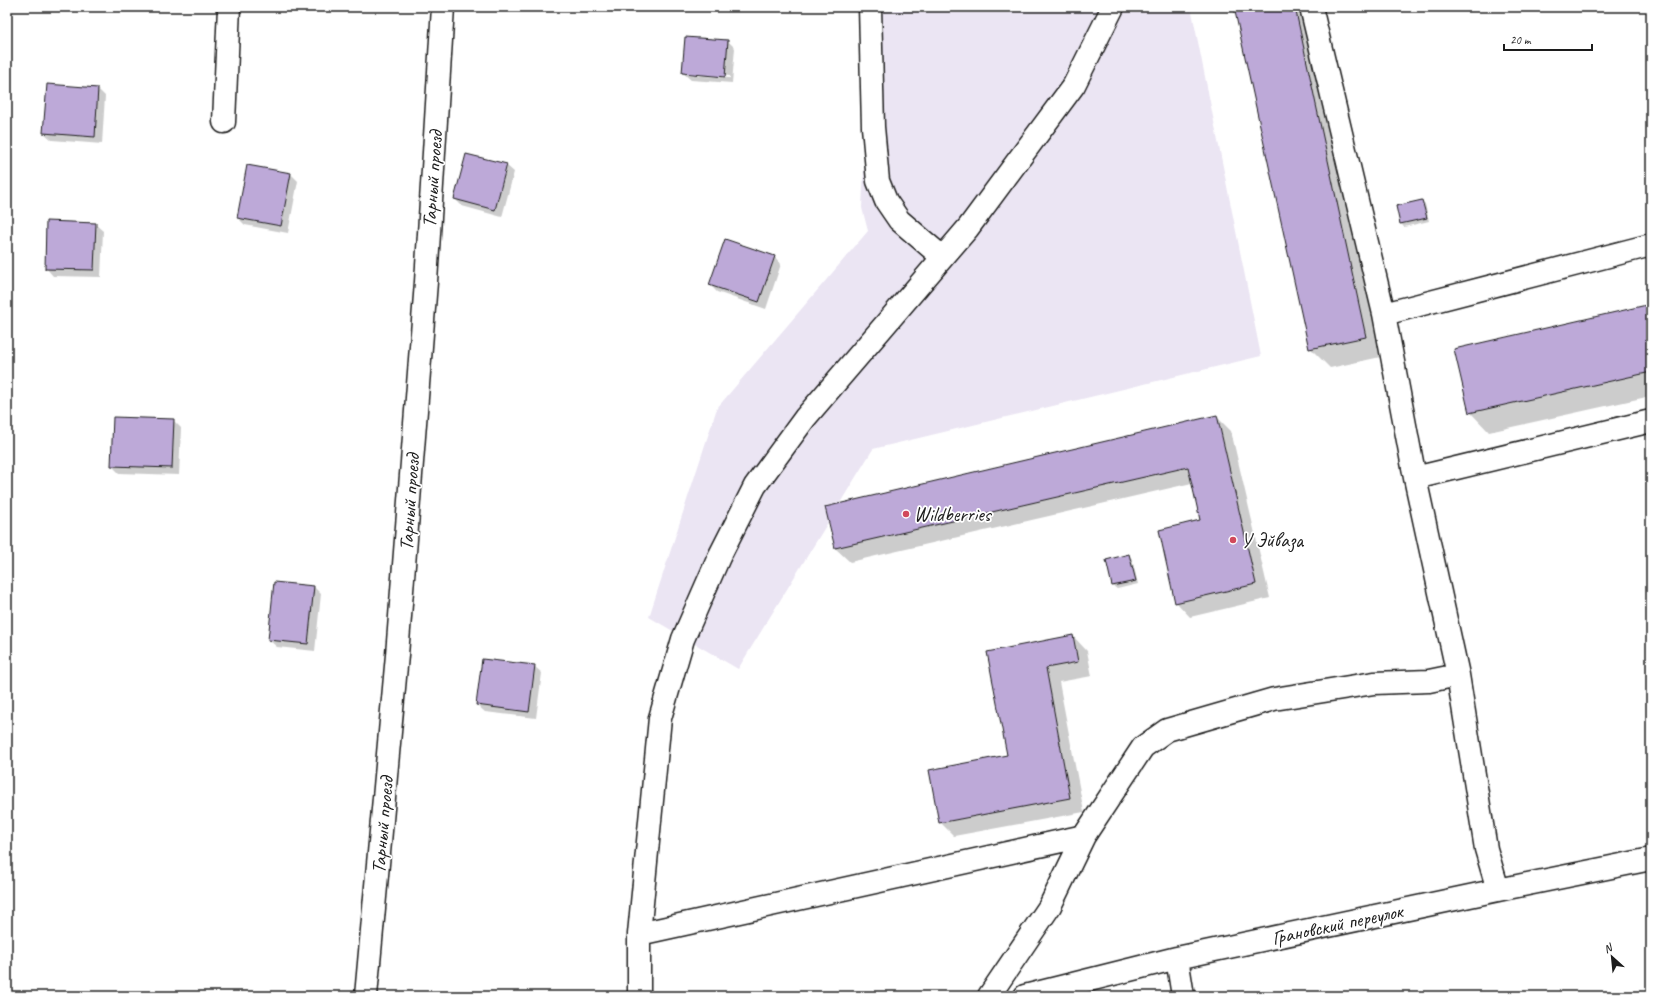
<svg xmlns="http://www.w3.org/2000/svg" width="1658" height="1003" viewBox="0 0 1658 1003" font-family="Caveat,sans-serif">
  <rect width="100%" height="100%" fill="#fff"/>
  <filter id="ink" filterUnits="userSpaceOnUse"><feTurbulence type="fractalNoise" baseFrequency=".025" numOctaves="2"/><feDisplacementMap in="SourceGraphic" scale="8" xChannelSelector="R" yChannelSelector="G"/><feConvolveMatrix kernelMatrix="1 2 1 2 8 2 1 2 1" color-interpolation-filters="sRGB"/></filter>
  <g filter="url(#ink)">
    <!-- built -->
    <path fill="#ebe5f3" d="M872 7H1191L1261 356 873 449 738 669 649 617 717 408 868 231 862 208Z"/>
    <!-- shadow -->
    <path fill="#0003" fill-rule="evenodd" d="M1235 7H1309L1385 356 1330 368 1310 348Z
      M728 41 735 48 732 83 691 80 683 73ZM690 73 730 76V78L690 75Z
      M48 85 98 89 105 96 102 144 52 140 44 133Z
      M506 165 514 172 502 217 462 206 455 199Z
      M291 174 298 181 288 233 245 225 238 218Z
      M1422 201 1425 204 1429 221 1404 227 1401 224Z
      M95 224 103 231 101 277 53 276 46 268Z
      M774 256 781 264 766 309 717 292 710 285Z
      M1651 305V396L1489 432 1470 412Z
      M1217 417 1231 431 1270 598 1190 617 1176 602 1201 521 1192 483 850 562 835 548Z
      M173 420 181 428 179 475 119 473 112 466Z
      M1129 555 1132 559 1138 584 1117 589 1113 586 1107 561Z
      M275 583 314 587 321 594 315 651 277 647 269 640Z
      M1073 636 1087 651 1092 676 1059 682 1084 812 954 836 940 822 1008 756 989 652Z
      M534 666 542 673 536 718 485 712 477 705Z"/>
    <!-- building -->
    <path fill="#bda9d8" stroke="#1c1c1c" d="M1234 7H1295L1366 337 1309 349Z
      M685 37 728 40 725 77 682 73Z
      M47 84 98 88 95 137 43 133Z
      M466 154 507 164 495 210 454 199Z
      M247 165 291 173 281 226 237 218Z
      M1422 200 1427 218 1400 224 1396 206Z
      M46 221 96 223 94 270 45 269Z
      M725 239 775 256 759 302 709 285Z
      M1651 304V372L1469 413 1454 349Z
      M1217 415 1256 584 1175 603 1159 530 1200 520 1188 467 835 548 825 507Z
      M113 417 174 419 172 468 111 466Z
      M1129 554 1136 581 1112 586 1106 560Z
      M274 582 314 586 308 644 268 640Z
      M1073 635 1078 662 1046 668 1070 798 939 823 929 770 1007 755 987 652Z
      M482 659 535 665 529 712 476 705Z"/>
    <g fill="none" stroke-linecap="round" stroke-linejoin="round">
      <!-- minor casing -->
      <g stroke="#1c1c1c" stroke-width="25">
        <path id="minor" d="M870 7 873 127 878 181 886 201 899 220 942 257
          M1311 7 1384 314
          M224 122 229 7
          M1651 245 1384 314 1415 478 1651 421
          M1415 478 1458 675 1486 849 1498 890
          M639 934 1084 836
          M1177 958 1183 996
          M366 996 397 655 426 282 443 7
          M639 996V934L660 718 683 639 719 557 755 486 805 418 968 228 1074 85 1113 7
          M989 996 1050 906 1084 836 1143 747 1167 730 1274 699 1374 683 1429 681 1458 675
          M1025 996 1177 958 1498 890 1651 859"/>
      </g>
      <!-- minor -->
      <use href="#minor" stroke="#fff" stroke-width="22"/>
    </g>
  </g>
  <!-- markers -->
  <g fill="#d1495b" stroke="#fff" stroke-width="1.5">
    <circle cx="906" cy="514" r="4"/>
    <circle cx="1233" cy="540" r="4"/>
  </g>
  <g text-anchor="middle" stroke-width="3.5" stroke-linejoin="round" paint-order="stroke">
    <!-- street labels -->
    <g font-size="20" fill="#1c1c1c" stroke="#fff">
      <text transform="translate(432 179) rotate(-86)" y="7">Тарный проезд</text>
      <text transform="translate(409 502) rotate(-86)" y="7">Тарный проезд</text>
      <text transform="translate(382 825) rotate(-85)" y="7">Тарный проезд</text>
      <text transform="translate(1337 924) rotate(-12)" y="7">Грановский переулок</text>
    </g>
    <!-- poi labels -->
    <g font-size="20" fill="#1c1c1c" stroke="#fff" text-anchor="start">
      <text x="914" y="521">Wildberries</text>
      <text x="1241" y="547">У Эйваза</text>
    </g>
  </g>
  <!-- margin -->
  <rect width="1658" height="1003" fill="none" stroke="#fff" stroke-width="24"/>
  <rect x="12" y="12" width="1634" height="979" fill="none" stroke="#1c1c1c" stroke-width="1.5" filter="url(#ink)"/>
  <!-- north arrow -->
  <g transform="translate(1612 957) rotate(333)" stroke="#ffffff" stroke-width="3" paint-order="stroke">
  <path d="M0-3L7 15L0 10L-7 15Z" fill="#1c1c1c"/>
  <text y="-6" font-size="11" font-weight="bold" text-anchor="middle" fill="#1c1c1c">N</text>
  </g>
  <!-- scale -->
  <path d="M1504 44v6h88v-6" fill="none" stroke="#1c1c1c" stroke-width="2"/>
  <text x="1510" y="44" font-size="12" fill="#1c1c1c" stroke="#ffffff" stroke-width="3" paint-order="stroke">20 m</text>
</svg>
